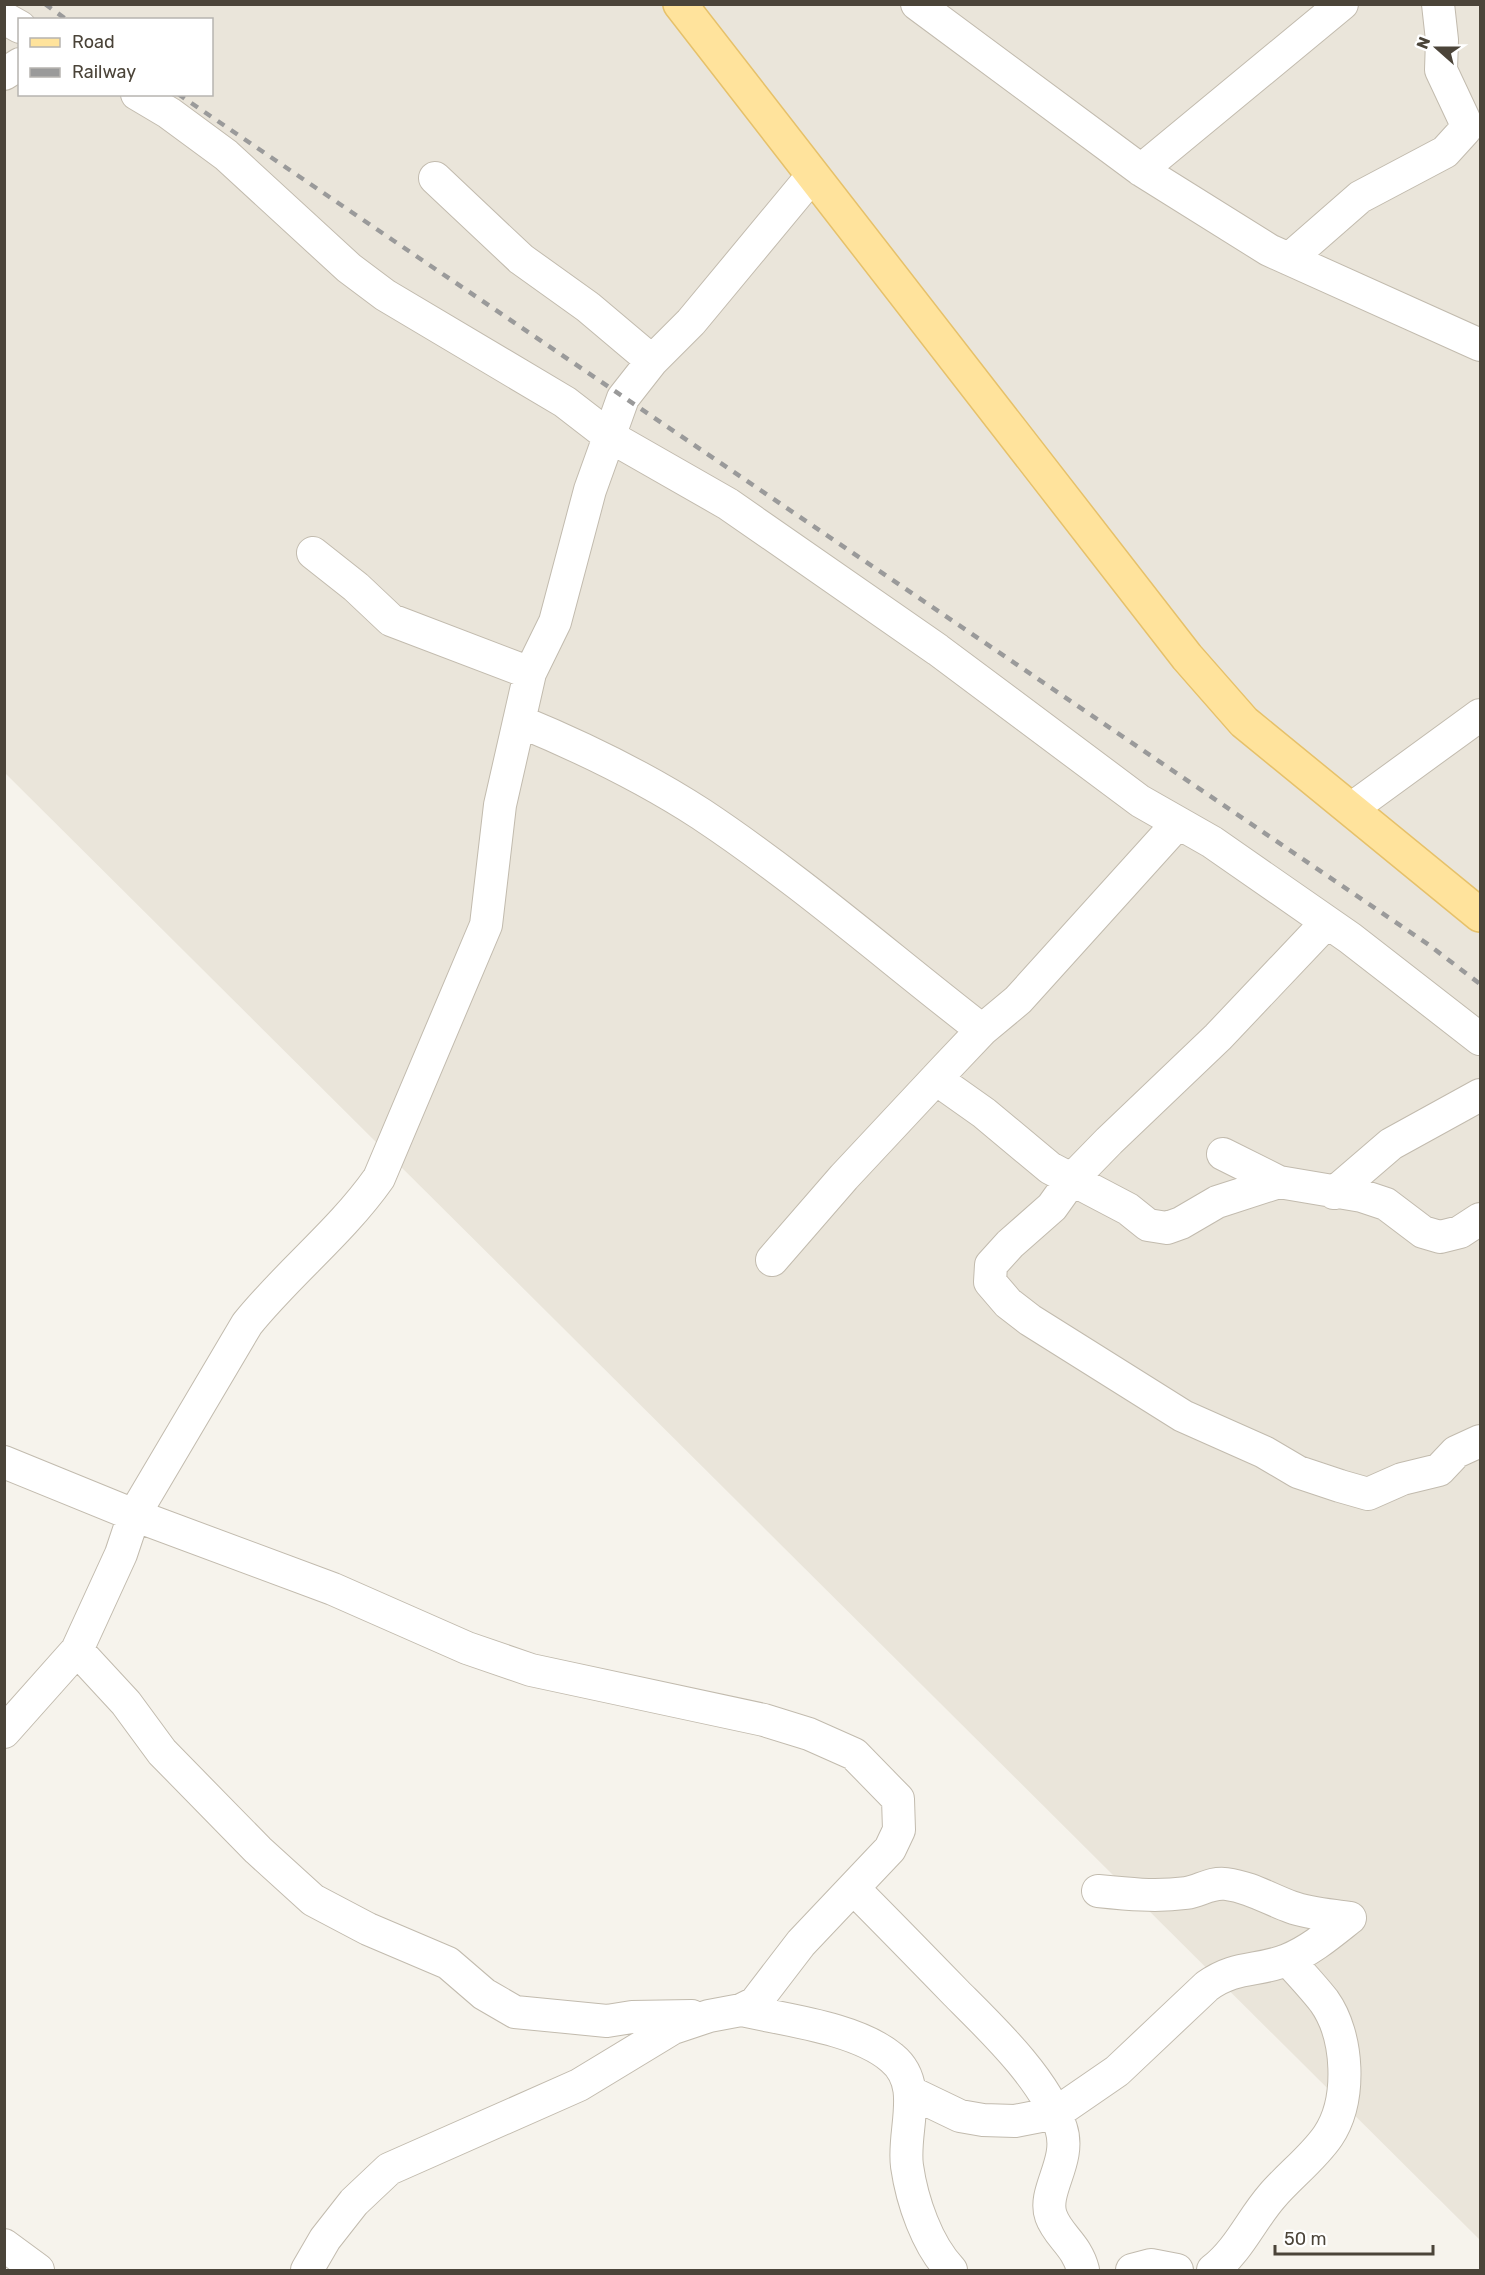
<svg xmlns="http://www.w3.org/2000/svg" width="1485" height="2275" viewBox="0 0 1485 2275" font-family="Rubik,sans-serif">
  <rect width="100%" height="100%" fill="#f6f3ec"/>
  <!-- residential -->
  <path fill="#eae5da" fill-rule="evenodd" d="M4 5H1480V2240L5 773ZM20 20H212V94H20Z"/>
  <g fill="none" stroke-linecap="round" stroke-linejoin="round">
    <!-- minor casing -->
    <g stroke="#c2bbae" stroke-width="34">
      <path id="minor" d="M917 4 1141 170 1269 250 1480 345
        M4 18 20 27
        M4 74 20 64
        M137 94 169 113 226 155 349 268 385 295 565 402 609 436 728 504 938 650 1140 801 1212 842 1350 938 1480 1039
        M1141 170 1342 4
        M435 178 521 259 588 307 652 361
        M1289 259 1360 197 1445 152 1465 130 1464 119 1441 70 1442 40 1438 4
        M313 553 356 587 391 620 530 673
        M519 721C582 747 644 777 701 814 799 879 889 958 982 1030
        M1351 809 1480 715
        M1327 922 1218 1037 1109 1141 1072 1179 1052 1207 1010 1244 991 1265 990 1282 1008 1303 1030 1320 1183 1416 1264 1452 1298 1472 1340 1486 1368 1494 1402 1479 1439 1470 1456 1452 1480 1441
        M936 1079 984 1113 1050 1168 1128 1209 1148 1225 1167 1228 1181 1223 1217 1202 1279 1182 1362 1196 1386 1204 1423 1232 1440 1237 1460 1232 1480 1219
        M1223 1154 1279 1182
        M1334 1193 1391 1144 1480 1095
        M772 1260 844 1177 945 1069 982 1030 1018 1000 1178 823
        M4 1462 134 1515 333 1589 467 1648 531 1670 764 1720 809 1734 854 1754 898 1799 899 1830 890 1849 801 1943 755 2003 741 2010 709 2016 673 2028 579 2085 389 2169 354 2202 325 2239 307 2270
        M77 1650 126 1703 162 1752 258 1850 313 1900 368 1929 448 1963 484 1994 515 2012 607 2021 632 2017 692 2016
        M4 1732 77 1650 121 1554 134 1515 247 1324C288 1273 341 1232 379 1178L486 925 500 805 530 673 555 622 590 490 623 398 652 361 691 322 812 176
        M854 1889C888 1923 922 1958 956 1993 991 2028 1046 2080 1061 2128 1072 2161 1042 2191 1051 2216 1058 2236 1077 2245 1083 2270
        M1098 1891C1127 1894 1156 1897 1186 1893 1200 1891 1211 1882 1226 1884 1250 1887 1269 1899 1291 1907 1310 1914 1331 1915 1350 1918
        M741 2010C785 2020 857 2028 892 2058 925 2085 902 2131 907 2166 912 2201 927 2245 951 2270
        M910 2092 960 2116 983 2120 1015 2121 1056 2113 1117 2071 1207 1986C1236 1965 1257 1972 1287 1960 1310 1951 1331 1933 1350 1918
        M4 2245 38 2270
        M1132 2270 1151 2265 1177 2270
        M1213 2270C1239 2250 1251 2220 1272 2196 1289 2176 1313 2158 1328 2136 1352 2100 1349 2036 1324 2001 1313 1987 1300 1973 1288 1960"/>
    </g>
    <!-- major casing -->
    <g stroke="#e6c16a" stroke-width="36">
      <path id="major" d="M680 4 1187 657 1244 722 1480 915"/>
    </g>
    <!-- minor -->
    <use href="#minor" stroke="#fff" stroke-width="32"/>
    <!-- major -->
    <use href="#major" stroke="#ffe39c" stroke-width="33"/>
    <!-- rail -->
    <path stroke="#9a9a9a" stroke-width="4.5" stroke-dasharray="8 8" stroke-linecap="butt" d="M45 4 67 20
      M178 94 1429 945 1480 984"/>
  </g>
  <!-- border -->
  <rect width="1485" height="2275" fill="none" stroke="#4b4439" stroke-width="12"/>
  <!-- legend -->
  <rect x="18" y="18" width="195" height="78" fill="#ffffff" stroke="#b7b4b0" stroke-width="1.5"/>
  <rect x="30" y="38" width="30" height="9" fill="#ffe39c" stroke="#b7b4b0" stroke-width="1.5"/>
  <text x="72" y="48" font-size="18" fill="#4b4439">Road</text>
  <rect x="30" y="68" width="30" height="9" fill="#9a9a9a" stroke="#b7b4b0" stroke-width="1.5"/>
  <text x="72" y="78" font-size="18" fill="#4b4439">Railway</text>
  <!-- north arrow -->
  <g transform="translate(1437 48) rotate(291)" stroke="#ffffff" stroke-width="4.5" paint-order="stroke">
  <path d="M0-4.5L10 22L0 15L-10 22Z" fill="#4b4439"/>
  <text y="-9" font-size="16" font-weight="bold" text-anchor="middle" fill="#4b4439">N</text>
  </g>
  <!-- scale -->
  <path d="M1275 2245v9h158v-9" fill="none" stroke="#4b4439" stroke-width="3"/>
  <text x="1284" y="2245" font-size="18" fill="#4b4439" stroke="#ffffff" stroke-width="4.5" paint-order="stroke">50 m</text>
</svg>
